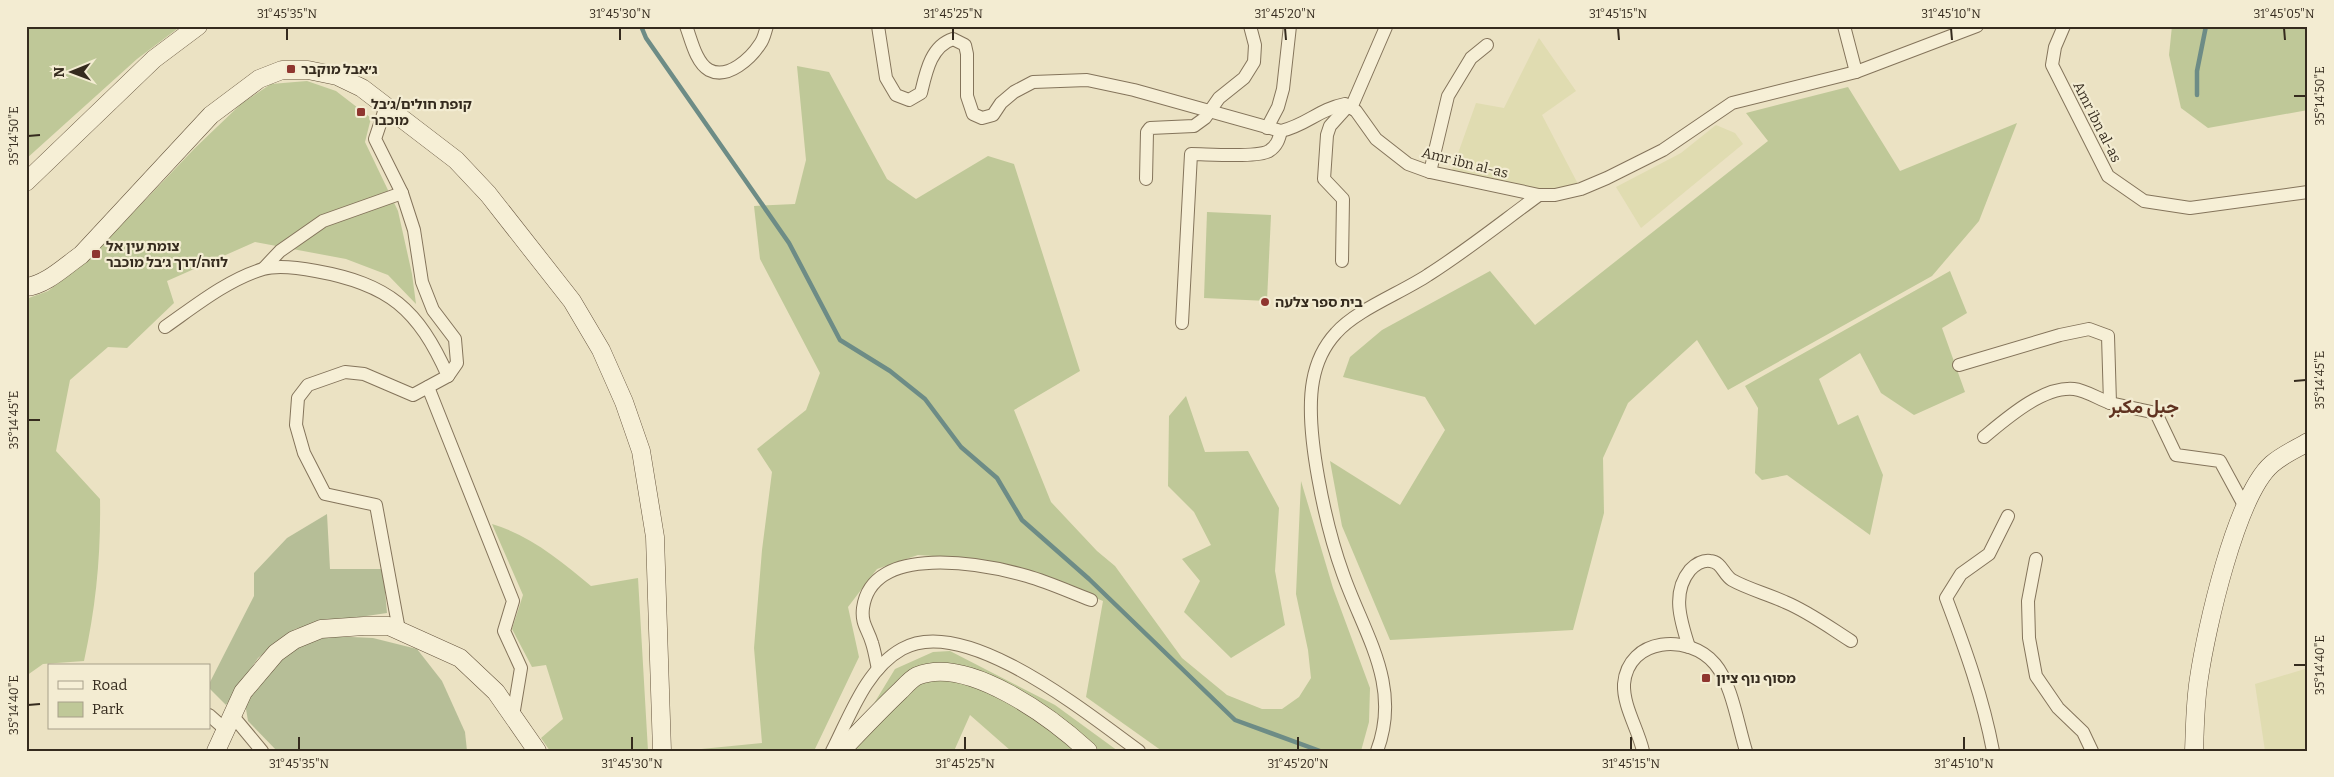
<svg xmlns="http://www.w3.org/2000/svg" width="2334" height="777" viewBox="0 0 2334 777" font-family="Bitter,Vazirmatn,'Noto Sans Hebrew',serif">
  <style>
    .farmland { fill: #e0dcb1 }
    .green { fill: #bfc898 }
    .cemetery { fill: #b6be97 }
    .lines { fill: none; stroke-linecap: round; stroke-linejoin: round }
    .stream { stroke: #6d8c86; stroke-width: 4.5 }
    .street-casing { stroke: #84745b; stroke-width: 14 }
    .secondary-casing { stroke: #66553e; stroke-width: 19 }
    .street { stroke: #f6efd6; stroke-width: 12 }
    .secondary { stroke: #f6efd6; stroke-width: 18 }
    .ticks { fill: none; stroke: #352b1e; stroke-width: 2 }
    .poi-dot { fill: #8f362f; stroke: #f3ecd2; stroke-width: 2 }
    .labels { text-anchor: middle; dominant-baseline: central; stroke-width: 4.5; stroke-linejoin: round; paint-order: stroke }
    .poi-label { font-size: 14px; font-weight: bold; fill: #352b1e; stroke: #f3ecd2; text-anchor: start }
    .street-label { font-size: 14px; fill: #352b1e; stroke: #f3ecd2 }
    .district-label { font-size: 19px; font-weight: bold; fill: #5f3220; stroke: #f3ecd2 }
    .neatline { fill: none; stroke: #352b1e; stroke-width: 2 }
    .ticks-label { font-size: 12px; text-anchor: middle; fill: #352b1e }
  </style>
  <rect width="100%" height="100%" fill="#ebe2c3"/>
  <g class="farmland">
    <path d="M1539,38l37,53 -34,24 36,69 -18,8 -109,-19 25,-70 28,5z"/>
    <path d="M1716,125l19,8 8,11 -102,84 -25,-41 65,-34z"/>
    <path d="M2308,668v83h-43l-10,-67z"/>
  </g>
  <g class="green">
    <path d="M26,26h155l-44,33 -111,100z"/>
    <path d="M2172,26h136v84l-100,18 -27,-20 -12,-53z"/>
    <path d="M797,66l32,6 58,107 29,20 72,-43 26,8 66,207 -66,39 37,92 46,49 18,15 67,92 45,37 35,14h20l17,-12 12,-19 -3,-28 -12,-56 5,-113 32,107 37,100 -1,34 -8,29h-199l-76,-54 17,-96 -75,-31 -65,-12 -45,-3 -41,14 -29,38 11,50 -45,94h-133l81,-8 -8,-95 8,-98 10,-78 -15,-23 49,-39 14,-37 -60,-114 -6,-53 41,-2 11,-44z"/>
    <path d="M307,81l29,10 35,27 -6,24 33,69 14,63 4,30 -28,-29 -42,-16 -91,-17 -88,39 7,22 -47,45 -19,-1 -38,33 -14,71 44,48c1,55 -4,108 -16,162l-41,3 -17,12v-377l22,-8 36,-27 111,-116 46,-44 30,-20z"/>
    <path d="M1848,87l52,84 117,-48 -38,98 -47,55 -204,114 -31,-50 -69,63 -25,55 1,55 -31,117 -183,10 -48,-114 -12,-65 70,44 45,-75 -20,-33 -82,-20 7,-20 32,-27 108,-59 45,54 233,-184 -22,-28z"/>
    <path d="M1207,212l64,3 -4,86 -63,-3z"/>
    <path d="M1950,271l17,42 -25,15 23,64 -51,23 -33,-22 -21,-40 -41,26 19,46 20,-10 25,60 -13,60 -83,-60 -25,5 -7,-7 3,-65 -13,-22z"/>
    <path d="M1186,396l19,56 43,-1 31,57 -4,63 10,54 -54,33 -47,-46 16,-31 -18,-22 29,-14 -17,-33 -26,-26 1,-70z"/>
    <path d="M492,524c38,11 69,37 99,62l47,-8 10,173h-98l-9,-13 22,-19 -17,-54 -14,2 -20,-38 11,-34z"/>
    <path d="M950,651l105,54 63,46h-107l-41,-36 -16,36h-109l50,-82 38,-17z"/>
  </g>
  <g class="cemetery">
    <path d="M327,514l3,55h53l4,44 -48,7 -44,9 -37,29 -32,47 -17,-17v-4l45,-88v-23l33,-35z"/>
    <path d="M330,636l43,2 44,11 25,32 23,51 2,19h-190l-29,-30 -3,-18 47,-56z"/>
  </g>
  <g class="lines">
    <g class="stream">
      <path d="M641,26l5,12 143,205 51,97 50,31 35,28 36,48 36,31 25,42 67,59 146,141 85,31"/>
      <path d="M2197,95v-24l9,-45"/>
    </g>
    <g class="street-casing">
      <g id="street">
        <path d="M686,26c5,13 10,37 23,44 19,10 42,-12 51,-26 4,-5 5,-12 7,-18"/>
        <path d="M878,26l8,52 10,17 13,5 12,-7c5,-21 10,-47 32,-54l12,6 2,9v42l6,18 9,4 11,-3 8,-12 13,-11 19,-10 54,-2 47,10 147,41c26,-6 38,-22 64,-27l11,7 20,28 32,25 22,8 109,23h16l26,-6 26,-11 56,-28 69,-47 124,-31 121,-46"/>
        <path d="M1844,26l12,46"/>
        <path d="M2064,26l-9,21 -3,18 56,111 36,25 46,7 118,-16"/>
        <path d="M386,106l-11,33 27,54 12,37 8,52 11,28 22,29 2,24 -9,13 -35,19 -49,-21 -19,-2 -37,13 -10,13 -2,27 8,28 21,41 51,11 23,125"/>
        <path d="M1351,108l35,-81"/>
        <path d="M1267,128l11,-21 5,-18 7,-63"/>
        <path d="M1430,172l18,-76 23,-38 16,-13"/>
        <path d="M1146,179l1,-47 3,-4 44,-2 11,-8 14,-20 25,-20 10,-16 1,-17 -5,-19"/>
        <path d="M1342,261l1,-62 -19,-20 3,-44 3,-9 18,-20"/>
        <path d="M264,268l16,-17 43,-30 79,-28"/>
        <path d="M1182,323l9,-169c16,0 66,4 78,-3 8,-5 10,-12 12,-20"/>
        <path d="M165,327c30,-21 62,-47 98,-58 15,-4 37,-1 53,2 73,13 102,38 132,105"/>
        <path d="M1959,365l101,-30 29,-6 19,7 2,67 46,10 20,42 44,6 25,46"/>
        <path d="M428,387l85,214 -9,30 17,37 -8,48"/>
        <path d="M1984,437c23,-19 59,-51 90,-48 11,1 25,10 36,14"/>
        <path d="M2036,559l-8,42 1,37 7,38 22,32 25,24 9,19"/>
        <path d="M1689,647c-8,-25 -18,-54 1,-77 5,-5 12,-10 20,-9 12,1 13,13 22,19 16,9 36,14 53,22 24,10 44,25 66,39"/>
        <path d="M878,669c-2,-8 -3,-17 -6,-26 -4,-14 -11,-19 -9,-35 9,-66 121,-44 164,-32 21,6 43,16 64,24"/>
        <path d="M209,715l17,15"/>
        <path d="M232,715l30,36"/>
        <path d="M832,751c18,-35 34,-82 70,-102 63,-36 187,66 237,102"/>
        <path d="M1377,751c25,-66 -13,-117 -34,-177 -17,-47 -39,-144 -30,-193 3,-17 11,-35 23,-48 20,-23 65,-40 92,-58 38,-24 74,-53 111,-80"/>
        <path d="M1643,751c-5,-22 -20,-45 -19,-67 4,-47 65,-51 91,-20 17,20 23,62 31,87"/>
        <path d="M1993,751c-10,-53 -28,-103 -47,-153l15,-24 28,-20 19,-38"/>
      </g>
    </g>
    <g class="secondary-casing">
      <g id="secondary">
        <path d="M26,182l128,-123 44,-33"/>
        <path d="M26,287c20,-2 39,-21 55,-32l130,-140 48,-36 23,-9h26l29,6 25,12 94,72 32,34 84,107 29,49 23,52 17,49 14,86 7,214"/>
        <path d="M216,751l27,-59 33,-39 18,-13 27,-11 43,-3h25l71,32 36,34 41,59"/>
        <path d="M841,751c20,-21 39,-41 59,-60 5,-5 11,-12 17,-15 51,-21 135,42 171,75"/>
        <path d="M2194,751c1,-24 1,-49 5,-73 7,-48 37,-183 73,-214 10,-9 24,-15 36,-22"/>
      </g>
    </g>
    <use href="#street" class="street"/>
    <use href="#secondary" class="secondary"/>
  </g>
  <path class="ticks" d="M287,28v12M620,28v12M953,28v12M1285,28l1,12M1618,28l1,12M1951,28l1,12M2284,28l1,12M2294,96h12M28,136l12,-1M2294,381l12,-1M28,420h12M2294,665h12M28,705l12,-1M299,737v13M632,737v13M965,737v13M1298,737v13M1631,737v13M1964,737v13"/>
  <g class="poi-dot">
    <rect x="286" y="64" width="10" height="10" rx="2.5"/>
    <rect x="356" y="107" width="10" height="10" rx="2.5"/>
    <rect x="91" y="249" width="10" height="10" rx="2.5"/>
    <circle cx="1265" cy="302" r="5"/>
    <rect x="1701" y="673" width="10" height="10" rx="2.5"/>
  </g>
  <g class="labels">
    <g class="poi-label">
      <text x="301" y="69">ג׳אבל מוקבר</text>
      <text x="371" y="104">קופת חולים/ג׳בל<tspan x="371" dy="16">מוכבר</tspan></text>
      <text x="106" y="246">צומת עין אל<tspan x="106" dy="16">לוזה/דרך ג׳בל מוכבר</tspan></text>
      <text x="1275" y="302">בית ספר צלעה</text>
      <text x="1716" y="678">מסוף נוף ציון</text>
    </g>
    <g class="street-label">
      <text transform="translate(2097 122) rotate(63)">Amr ibn al-as</text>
      <text transform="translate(1465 163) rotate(14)">Amr ibn al-as</text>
    </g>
    <g class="district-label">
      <text x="2144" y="406">جبل مكبر</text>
    </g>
  </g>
  <rect width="2334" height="777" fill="none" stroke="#f3ecd2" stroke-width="55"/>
  <rect x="48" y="664" width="162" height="65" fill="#f3ecd2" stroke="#a79f8a"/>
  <rect x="58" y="681" width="25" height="8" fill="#f6efd6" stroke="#a79f8a"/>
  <text x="92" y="690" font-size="15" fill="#352b1e">Road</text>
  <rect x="58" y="702" width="25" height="15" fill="#bfc898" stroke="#a79f8a"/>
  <text x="92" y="714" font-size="15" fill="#352b1e">Park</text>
  <g transform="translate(72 72) rotate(269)" stroke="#f3ecd2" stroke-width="4" paint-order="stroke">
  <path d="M0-4L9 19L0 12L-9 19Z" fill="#352b1e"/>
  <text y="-8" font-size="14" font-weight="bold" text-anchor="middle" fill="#352b1e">N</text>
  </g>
  <rect x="28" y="28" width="2278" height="722" class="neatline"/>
  <g class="ticks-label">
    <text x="287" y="18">31°45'35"N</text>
    <text x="620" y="18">31°45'30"N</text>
    <text x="953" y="18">31°45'25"N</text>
    <text x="1285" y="18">31°45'20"N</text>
    <text x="1618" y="18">31°45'15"N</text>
    <text x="1951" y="18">31°45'10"N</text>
    <text x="2284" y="18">31°45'05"N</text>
    <text transform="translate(2320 96) rotate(-90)" y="4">35°14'50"E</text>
    <text transform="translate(14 136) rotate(-90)" y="4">35°14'50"E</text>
    <text transform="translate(2320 380) rotate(-90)" y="4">35°14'45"E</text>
    <text transform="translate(14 420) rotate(-90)" y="4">35°14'45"E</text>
    <text transform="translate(2320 665) rotate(-90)" y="4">35°14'40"E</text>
    <text transform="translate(14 705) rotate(-90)" y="4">35°14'40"E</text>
    <text x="299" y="768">31°45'35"N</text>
    <text x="632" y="768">31°45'30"N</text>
    <text x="965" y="768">31°45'25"N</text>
    <text x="1298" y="768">31°45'20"N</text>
    <text x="1631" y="768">31°45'15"N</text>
    <text x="1964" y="768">31°45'10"N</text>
  </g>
</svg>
